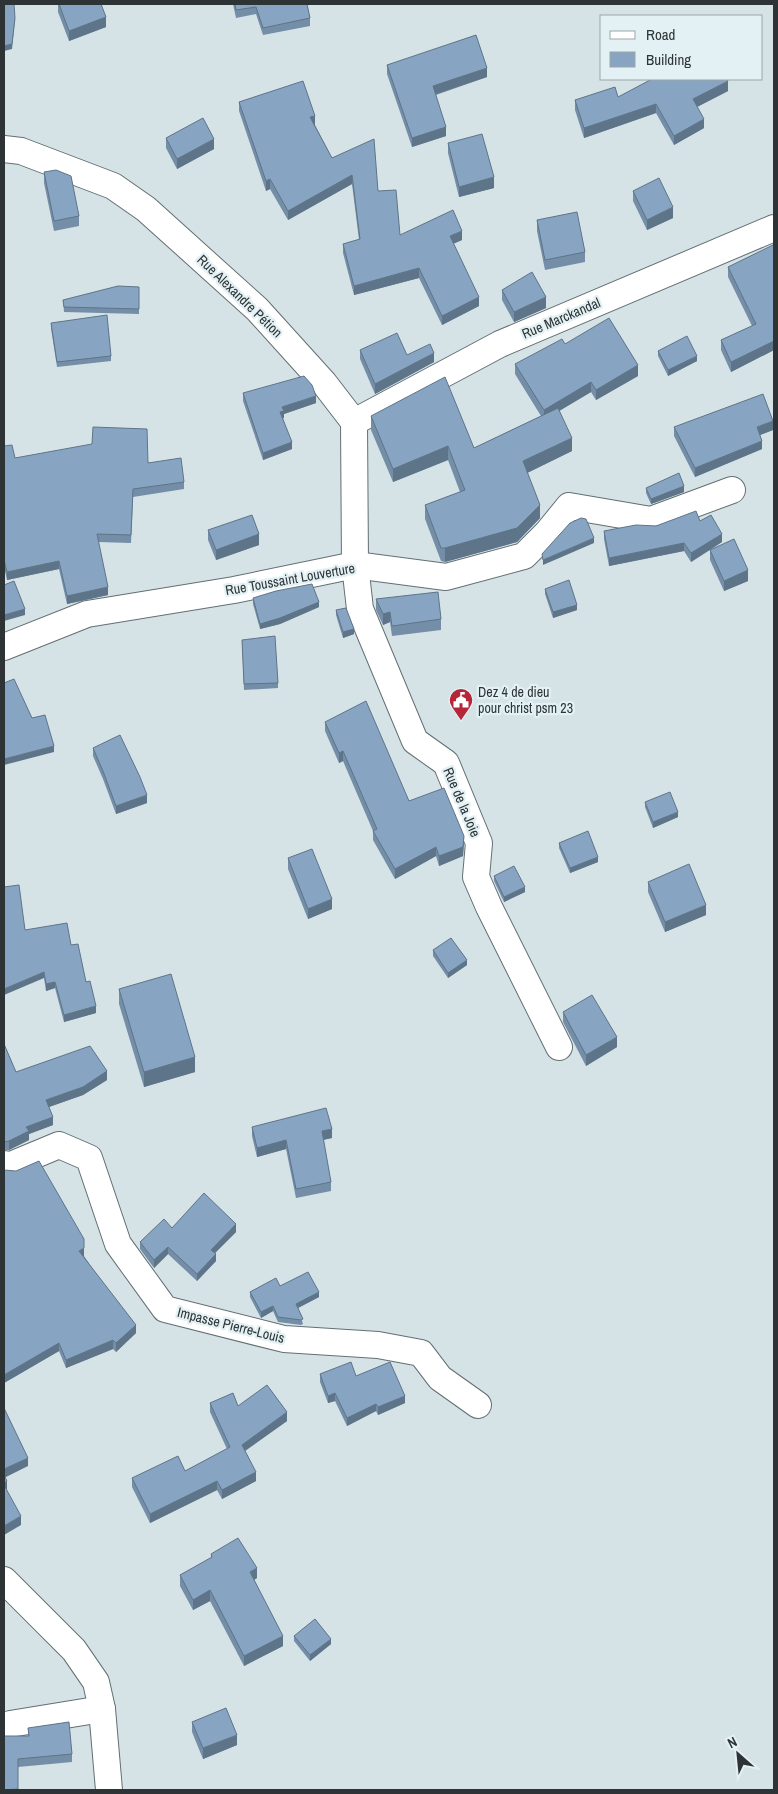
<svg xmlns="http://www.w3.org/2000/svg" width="778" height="1794" viewBox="0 0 778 1794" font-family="'Archivo Narrow',sans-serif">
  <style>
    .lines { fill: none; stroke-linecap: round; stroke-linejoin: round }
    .minor-casing { stroke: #636f73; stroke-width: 28 }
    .minor { stroke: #fff; stroke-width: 26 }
    .wall { fill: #748ea8 }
    .shaded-wall { fill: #5e7488 }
    .building { fill: #87a5c3; stroke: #5e7488 }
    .labels { text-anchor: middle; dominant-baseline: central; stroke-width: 4.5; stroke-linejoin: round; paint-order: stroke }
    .street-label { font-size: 14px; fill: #2e3435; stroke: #e3f1f5 }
    .poi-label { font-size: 14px; fill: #2e3435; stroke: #e3f1f5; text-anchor: start }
  </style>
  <rect width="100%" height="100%" fill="#d5e3e7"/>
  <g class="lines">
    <g class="minor-casing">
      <g id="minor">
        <path d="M4,149l17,2 92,35 33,23 111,100 67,74 30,39 1,143 5,44 55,132 31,22 33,80 -3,34 13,30 70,140"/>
        <path d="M354,422l146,-78 274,-116"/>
        <path d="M4,647l83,-33 147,-24 121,-25 91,12 78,-21 23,-23 22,-27 82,14 81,-30"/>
        <path d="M4,1164l7,1 48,-20 30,13 29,86 47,65 119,30 94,6 43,8 19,25 38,27"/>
        <path d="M4,1580l70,70 22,32 6,27 7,81"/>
        <path d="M10,1724l92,-15"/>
      </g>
    </g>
    <use href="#minor" class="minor"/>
  </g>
  <g class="wall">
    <path d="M58,4h43l5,23 -37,14 -11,-29z"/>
    <path d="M233,4h74l3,14v8l-47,9 -7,-21 -20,4z"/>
    <path d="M387,65l100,12 -51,18 10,41 -34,11 -25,-73z"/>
    <path d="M728,91l-31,16 7,21 -30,17 -18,-32 -72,25 -9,-28v-10l43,-3z"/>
    <path d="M239,102l76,23 17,33 46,33 22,44 62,5 -9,4 26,62 -37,19 -23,-47 -65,17 -11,-42v-9l16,-4 -7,-56 -64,36 -18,-31 -4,2 -27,-80z"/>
    <path d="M166,138l48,11 -37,20 -11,-21z"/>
    <path d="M448,143l46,45 -35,9 -11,-44z"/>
    <path d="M44,172l35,44v10l-25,5 -10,-48z"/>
    <path d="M633,191l40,27 -26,12 -14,-29z"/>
    <path d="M537,220l48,32v10l-40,8 -8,-39z"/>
    <path d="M774,248v102l-43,22 -10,-22v-10l31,-14 -24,-49v-10z"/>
    <path d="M139,287v27l-75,-2 -1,-12z"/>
    <path d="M502,290l44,18 -32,14 -12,-22z"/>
    <path d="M51,323l60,33v5l-54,6 -6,-39z"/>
    <path d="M565,344l73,32 -42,24 -5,-8 -32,19 13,40 -45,22 13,45 -23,24 -72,20 -4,-1 -16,-42v-14l35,-13 -12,-32 -55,22 -22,-52v-14l103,32 67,-32 -26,-42v-10z"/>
    <path d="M360,350l47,5 27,7 -59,32 -15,-35z"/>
    <path d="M658,351l39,10 -29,15 -10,-20z"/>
    <path d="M243,393l73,10 -32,11v4h-1l9,31 -29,11 -20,-59z"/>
    <path d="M674,427l99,3 -13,5 2,14 -67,28 -21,-41z"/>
    <path d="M4,446l11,12 133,5 36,19v7l-51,8 -2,46 -33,-1 10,53 -41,9 -8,-35 -52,11 -3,-13z"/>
    <path d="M646,488l38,4 -33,12 -5,-11z"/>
    <path d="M700,521l22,21 -31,20 -7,-11 -75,15 -5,-27v-8z"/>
    <path d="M208,530l51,15 -43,15 -8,-20z"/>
    <path d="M710,550l38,31 -24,10 -14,-31z"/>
    <path d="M545,589l32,21 -24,8 -8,-24z"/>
    <path d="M253,598l66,9 -39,17 -20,5 -7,-25z"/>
    <path d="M376,599l65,20v11l-49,6 -2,-14 -7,3 -7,-15z"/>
    <path d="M336,610l18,24 -11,4 -7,-23z"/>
    <path d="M242,640l36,43v5l-34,2z"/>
    <path d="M325,722l84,79 55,44 -1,11 -24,10 -3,-10 -41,23 -22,-39v-9l-30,-70 -4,2 -14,-32z"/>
    <path d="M93,748l54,55 -31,11 -13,-35 -10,-23z"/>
    <path d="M645,802l33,15 -25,11 -8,-21z"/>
    <path d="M559,843l39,19 -28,11 -11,-25z"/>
    <path d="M288,858l44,51 -24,10 -20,-50z"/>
    <path d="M494,876l31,16 -21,10 -10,-21z"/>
    <path d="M648,882l58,33 -41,17 -17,-40z"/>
    <path d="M25,930l46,15 15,37 10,31 -32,9 -9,-34 -9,3 -2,-13z"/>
    <path d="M433,950l34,15 -19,13 -15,-22z"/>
    <path d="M119,989l76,83 -51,15 -25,-83z"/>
    <path d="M563,1012l54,35 -31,19 -23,-44z"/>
    <path d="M4,1044l12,28 91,8 -24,15 -34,12 4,18 -24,9v6l-20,10h-5z"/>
    <path d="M252,1127l80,11 -9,2 8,42v9l-35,7 -10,-49 -29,8 -5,-21z"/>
    <path d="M4,1170l80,86 52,77 -20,19 -3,-3 -47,19 -7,-17 -55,32z"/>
    <path d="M172,1228l64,4 -21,21 1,8 -19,20 -29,-27 -14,14 -14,-19v-7z"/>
    <path d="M280,1286l39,11 -21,11 5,16 -2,1 -23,-3 -5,-11 -12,7 -11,-21v-5z"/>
    <path d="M320,1374l36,2 49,27 -27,12 -2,-4 -29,15 -12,-25 -7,2 -8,-21z"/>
    <path d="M210,1403l28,3 49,15 -42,30 11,30 -34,18 -5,-9 -67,33 -18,-36v-9l53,-7 42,-22 -17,-37z"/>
    <path d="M211,1554l46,24 -3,2 29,66 -39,20 -34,-65 -17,9 -13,-24v-11l31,-17z"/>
    <path d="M294,1636l37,8 -21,17 -16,-20z"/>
    <path d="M192,1722l45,23 -34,14 -11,-27z"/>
    <path d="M28,1728l44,26v8l-54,5v23h-14l24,-54z"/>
  </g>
  <g class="shaded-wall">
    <path d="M106,17v10l-37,14v-10z"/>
    <path d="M15,18l-3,31 -8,2v-5z"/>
    <path d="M487,68v9l-54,18v-9z"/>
    <path d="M728,81v10l-35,18v-10z"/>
    <path d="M656,104v9l-72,25v-10z"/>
    <path d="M315,116v9l-5,1v-9z"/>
    <path d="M704,119v9l-30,17v-9z"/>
    <path d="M446,127v9l-34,11v-9z"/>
    <path d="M214,139v10l-37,20v-10z"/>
    <path d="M352,175v9l-64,36v-9z"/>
    <path d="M494,177v11l-35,9v-10z"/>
    <path d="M270,179v10l-4,2v-10z"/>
    <path d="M673,207v11l-26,12v-10z"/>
    <path d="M462,231v9l-12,5v-9z"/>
    <path d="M419,268v10l-65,17v-9z"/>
    <path d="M479,297v9l-37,19v-9z"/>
    <path d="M546,297v11l-32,14v-10z"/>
    <path d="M774,341v9l-43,22v-10z"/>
    <path d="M434,353v9l-59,32v-10z"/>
    <path d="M697,356v5l-29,15v-6z"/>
    <path d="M638,365v11l-42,24v-10z"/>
    <path d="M591,382v10l-47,28v-10z"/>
    <path d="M316,396v7l-32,11v4l-4,1v-7l2,-5z"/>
    <path d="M773,421v9l-16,6v-9z"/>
    <path d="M572,438v13l-49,24v-14z"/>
    <path d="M762,441v8l-67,28v-9z"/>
    <path d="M292,442v7l-29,11v-7z"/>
    <path d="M448,446v14l-55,22v-13z"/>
    <path d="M684,486v6l-33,12v-5z"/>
    <path d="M540,505v13l-23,24 -72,20v-14z"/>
    <path d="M259,534v11l-43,15v-10z"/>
    <path d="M722,534v8l-31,20v-9z"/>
    <path d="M594,538v5l-51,22v-5z"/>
    <path d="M684,543v8l-75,15v-8z"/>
    <path d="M59,561v8l-52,11v-8z"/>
    <path d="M748,570v11l-24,10v-10z"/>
    <path d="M108,587v8l-41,9v-8z"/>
    <path d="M319,602v5l-39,17 -20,5v-5z"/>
    <path d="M577,605v5l-24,8v-6z"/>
    <path d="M25,609v6l-21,6v-6z"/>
    <path d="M390,612v10l-7,3v-11z"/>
    <path d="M354,629v5l-11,4v-6z"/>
    <path d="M54,746v6l-50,13v-6z"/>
    <path d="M343,751v10l-4,2v-10z"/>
    <path d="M147,795v8l-31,11v-8z"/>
    <path d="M678,812v5l-25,11v-6z"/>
    <path d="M464,836l-1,20 -24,10v-10z"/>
    <path d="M436,847v9l-41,23v-10z"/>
    <path d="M598,857v5l-28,11v-5z"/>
    <path d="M525,887v5l-21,10v-5z"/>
    <path d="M332,899v10l-24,10v-10z"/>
    <path d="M706,905v10l-41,17v-10z"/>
    <path d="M467,960v5l-19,13v-5z"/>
    <path d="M44,972v6l-40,17v-6z"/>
    <path d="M55,982v6l-9,3v-7z"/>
    <path d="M96,1006v7l-32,9v-7z"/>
    <path d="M617,1037v10l-31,19v-11z"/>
    <path d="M195,1057v15l-51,15v-15z"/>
    <path d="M107,1071v9l-24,15 -37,13v-8z"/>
    <path d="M53,1117v8l-24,9v6l-20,10v-9l17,-14z"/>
    <path d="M332,1129v9l-10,2v-9z"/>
    <path d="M286,1140v9l-29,8v-9z"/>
    <path d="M236,1224v8l-25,25v-7z"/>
    <path d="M168,1247v7l-14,14v-8z"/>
    <path d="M84,1248v8l-5,3v-8z"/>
    <path d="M216,1254v7l-19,20v-7z"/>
    <path d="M319,1292v5l-23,12v-5z"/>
    <path d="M273,1306v5l-12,7v-6z"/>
    <path d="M136,1325v8l-20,19v-9z"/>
    <path d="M113,1340v9l-47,19v-8z"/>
    <path d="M59,1343v8l-55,32v-8z"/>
    <path d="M335,1393v8l-7,2v-7z"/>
    <path d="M405,1396v7l-27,12v-8z"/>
    <path d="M376,1404v7l-29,15v-8z"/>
    <path d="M287,1412v9l-45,32v-8z"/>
    <path d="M28,1458v8l-24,12v-9z"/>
    <path d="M256,1472v9l-34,18v-9z"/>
    <path d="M7,1481v8l-3,2v-8z"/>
    <path d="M217,1481v9l-67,33v-9z"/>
    <path d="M21,1516v9l-17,10v-9z"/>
    <path d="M257,1568v10l-7,4v-10z"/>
    <path d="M210,1590v11l-17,9v-10z"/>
    <path d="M283,1636v10l-39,20v-10z"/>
    <path d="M331,1639v5l-21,17v-6z"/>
    <path d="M237,1735v10l-34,14v-11z"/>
  </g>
  <g class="building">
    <path d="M4,4h10l1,14 -3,26 -8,2z"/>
    <path d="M59,4h42l5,13 -37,14z"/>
    <path d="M235,4h72l3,14 -47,10 -7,-21 -20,3z"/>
    <path d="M476,35l11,33 -54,18 13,41 -34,11 -25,-73z"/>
    <path d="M652,79h75l1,2 -35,18 11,20 -30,17 -18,-32 -72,24 -9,-28 40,-13 3,10z"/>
    <path d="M303,81l12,35 -5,1 22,41 42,-19 4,52 18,-1 4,45 53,-25 9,21 -12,5 29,61 -37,19 -23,-48 -65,18 -11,-42 17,-5 -8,-64 -64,36 -18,-32 -4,2 -27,-79z"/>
    <path d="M203,118l11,21 -37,20 -11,-21z"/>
    <path d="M482,134l12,43 -35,10 -11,-44z"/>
    <path d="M56,170l15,6 8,40 -25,5 -10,-49z"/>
    <path d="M659,178l14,29 -26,13 -14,-29z"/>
    <path d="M577,212l8,40 -40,8 -8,-40z"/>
    <path d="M773,245l1,3v93l-43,21 -10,-22 35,-16 -28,-57z"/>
    <path d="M532,272l14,25 -32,15 -12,-22z"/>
    <path d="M118,286l21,1v22l-75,-2 -1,-7z"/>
    <path d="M107,315l4,41 -54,6 -6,-39z"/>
    <path d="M609,318l29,47 -42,25 -5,-8 -47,28 -29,-46 47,-25 3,5z"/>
    <path d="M397,333l10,22 23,-11 4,9 -59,31 -15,-34z"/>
    <path d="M687,336l10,20 -29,14 -10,-19z"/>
    <path d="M304,376l8,9 4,11 -34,11 2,4 -4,1 12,30 -29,11 -20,-60z"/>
    <path d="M445,377l29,71 84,-40 14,30 -49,23 17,44 -23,23 -72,20h-4l-16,-43 40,-15 -17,-44 -55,23 -22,-53z"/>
    <path d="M763,394l10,27 -16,6 5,14 -67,27 -21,-41z"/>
    <path d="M93,427l54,2 1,34 33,-5 3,24 -51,7 -2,46 -34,-1 11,53 -41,9 -8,-35 -52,11 -3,-12v-114l8,-1 3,13 77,-14z"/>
    <path d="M679,473l5,13 -33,13 -5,-11z"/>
    <path d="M696,511l4,10 11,-6 11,19 -31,19 -7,-10 -75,15 -5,-27 32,-6 20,1z"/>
    <path d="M252,515l7,19 -43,16 -8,-20z"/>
    <path d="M581,518l5,1 8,19 -51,22 -1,-6 28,-31z"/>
    <path d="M734,539l14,31 -24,11 -14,-31z"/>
    <path d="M569,580l8,25 -24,7 -8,-23z"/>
    <path d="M14,581l11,28 -21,6v-30z"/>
    <path d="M312,584l7,18 -39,16 -20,6 -7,-26 23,-7z"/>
    <path d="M438,592l3,27 -49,7 -2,-14 -7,2 -7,-15z"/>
    <path d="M346,608l8,21 -11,3 -7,-22z"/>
    <path d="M275,636l3,47 -34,1 -2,-44z"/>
    <path d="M14,679l18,39 13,-3 9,31 -50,13v-76z"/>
    <path d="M366,701l43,100 35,-13 20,48 -1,11 -24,9 -3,-9 -41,22 -22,-38 4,-2 -34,-78 -4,2 -14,-31z"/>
    <path d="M120,735l20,42 7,18 -31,11 -13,-35 -10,-23z"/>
    <path d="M670,792l8,20 -25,10 -8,-20z"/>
    <path d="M588,831l10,26 -28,11 -11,-25z"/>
    <path d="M312,849l20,50 -24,10 -20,-51z"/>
    <path d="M689,864l17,41 -41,17 -17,-40z"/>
    <path d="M514,866l11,21 -21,10 -10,-21z"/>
    <path d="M19,885l6,45 42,-7 4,22 7,-1 8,38 4,-1 6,25 -32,9 -9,-33 -9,2 -2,-12 -40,17v-102z"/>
    <path d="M451,938l16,22 -19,13 -15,-23z"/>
    <path d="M171,974l24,83 -51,15 -25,-83z"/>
    <path d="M592,995l25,42 -31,18 -23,-43z"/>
    <path d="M4,1044l12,28 74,-26 17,25 -24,16 -37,13 7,17 -27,10 3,4 -20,10 -5,1z"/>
    <path d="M326,1108l6,21 -10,2 9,51 -35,7 -10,-49 -29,8 -5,-21z"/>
    <path d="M39,1161l45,78v9l-5,3 57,74 -20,18 -3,-3 -47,20 -7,-17 -55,32v-205l12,1z"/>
    <path d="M204,1193l32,31 -25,26 5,4 -19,20 -29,-27 -14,13 -14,-18 24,-23 8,9z"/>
    <path d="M308,1272l11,20 -23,12 7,15 -2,1 -23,-3 -5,-11 -12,6 -11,-20 26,-14 4,8z"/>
    <path d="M351,1362l5,14 34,-14 15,34 -27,11 -2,-3 -29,14 -12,-25 -7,3 -8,-22z"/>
    <path d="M267,1385l20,27 -45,33 14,27 -34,18 -5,-9 -67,33 -18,-36 46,-22 7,15 45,-24 -20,-44 23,-10 5,13z"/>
    <path d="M4,1408l24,50 -24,11z"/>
    <path d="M4,1475l3,6 -3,2z"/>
    <path d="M4,1485l17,31 -17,10z"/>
    <path d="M238,1538l19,30 -7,4 33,64 -39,20 -34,-66 -17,10 -13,-25 32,-18 -1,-3z"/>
    <path d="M315,1619l16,20 -21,16 -16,-19z"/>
    <path d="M226,1708l11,27 -34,13 -11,-26z"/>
    <path d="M69,1722l3,32 -54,5v30l-14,1v-54h25l-1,-8z"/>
  </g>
  <defs>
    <g id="civic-pin" transform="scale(1.25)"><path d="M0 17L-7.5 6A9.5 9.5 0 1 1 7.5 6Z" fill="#b72539" stroke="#e3f1f5"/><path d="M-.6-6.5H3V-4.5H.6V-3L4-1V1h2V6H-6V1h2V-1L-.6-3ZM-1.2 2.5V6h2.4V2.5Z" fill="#fff"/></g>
  </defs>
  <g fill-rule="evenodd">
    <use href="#civic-pin" x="461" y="700"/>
  </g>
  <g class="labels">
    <g class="street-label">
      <text transform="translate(240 296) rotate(44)">Rue Alexandre Pétion</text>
      <text transform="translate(561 318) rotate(-23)">Rue Marckandal</text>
      <text transform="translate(290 579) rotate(-10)">Rue Toussaint Louverture</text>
      <text transform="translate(462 802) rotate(67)">Rue de la Joie</text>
      <text transform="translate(231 1325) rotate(14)">Impasse Pierre-Louis</text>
    </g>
    <g class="poi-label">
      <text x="478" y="692">Dez 4 de dieu<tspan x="478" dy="16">pour christ psm 23</tspan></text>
    </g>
  </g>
  <rect width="778" height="1794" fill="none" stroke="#2e3435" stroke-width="10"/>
  <rect x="600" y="15" width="162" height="65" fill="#e3f1f5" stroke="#9ba5a8"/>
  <rect x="610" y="31" width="25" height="8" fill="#ffffff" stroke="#9ba5a8"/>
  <text x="646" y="40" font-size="15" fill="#2e3435">Road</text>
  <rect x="610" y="52" width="25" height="15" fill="#87a5c3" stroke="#9ba5a8"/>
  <text x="646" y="65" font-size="15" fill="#2e3435">Building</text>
  <g transform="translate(738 1754) rotate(333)" stroke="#e3f1f5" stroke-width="4" paint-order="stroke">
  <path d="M0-4L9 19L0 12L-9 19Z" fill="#2e3435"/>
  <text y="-8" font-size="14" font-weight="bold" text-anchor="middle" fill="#2e3435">N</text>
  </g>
</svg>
